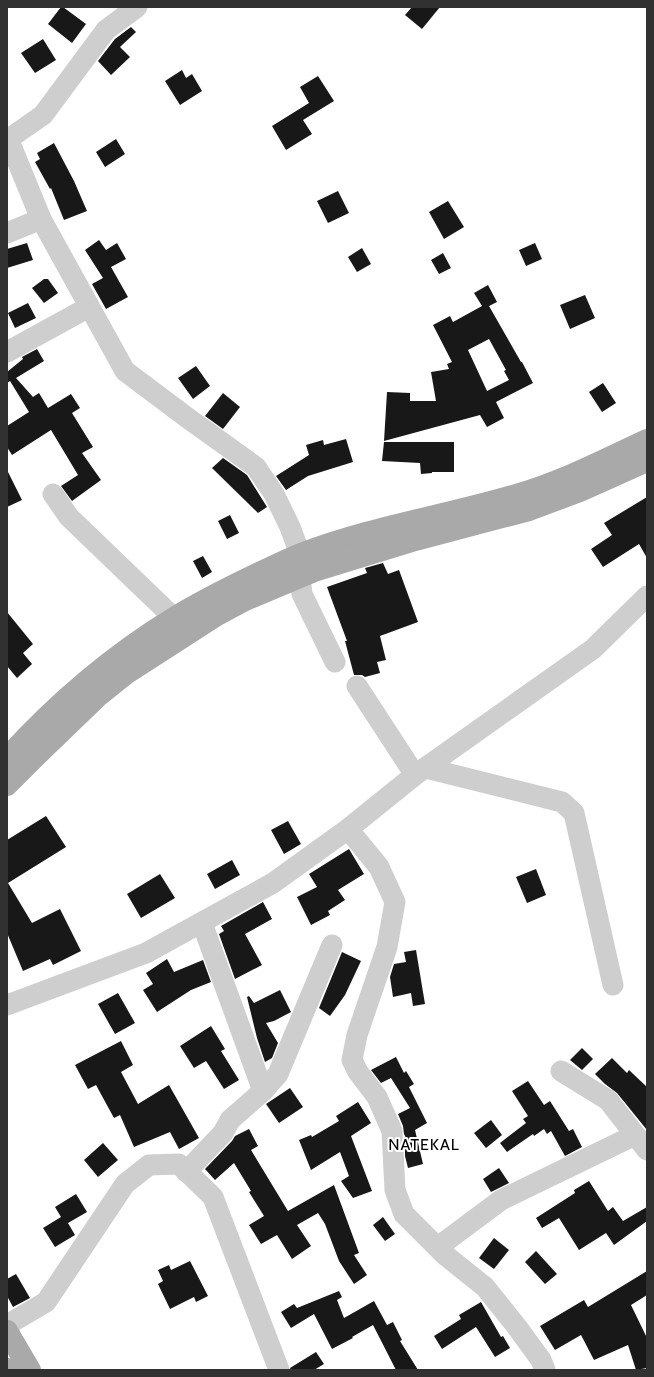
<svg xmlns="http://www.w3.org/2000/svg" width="654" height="1377" viewBox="0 0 654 1377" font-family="Cabin,sans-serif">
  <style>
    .building { fill: #181818; fill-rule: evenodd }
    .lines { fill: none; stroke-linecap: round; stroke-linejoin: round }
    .minor { stroke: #cecece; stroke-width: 21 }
    .major { stroke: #a9a9a9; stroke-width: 22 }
    .labels { text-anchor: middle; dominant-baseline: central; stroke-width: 4; stroke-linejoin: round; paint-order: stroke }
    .quarter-label { font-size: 16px; letter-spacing: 1px; fill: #000; stroke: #fff }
  </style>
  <rect width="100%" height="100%" fill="#fff"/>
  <g class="building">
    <path d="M61,7h2l23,17 -14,19 -24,-19z"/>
    <path d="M412,7h28l-18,22 -17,-14z"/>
    <path d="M131,27l5,5 -16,15 10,10 -19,18 -13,-14 17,-22z"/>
    <path d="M43,39l13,21 -21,13 -14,-20z"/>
    <path d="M182,70l4,8 6,-4 10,17 -22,14 -15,-24z"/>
    <path d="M318,76l16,25 -31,19 9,14 -26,16 -14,-24 37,-23 -9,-16z"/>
    <path d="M116,139l9,15 -20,13 -9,-15z"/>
    <path d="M54,143l20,38 13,30 -23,9 -13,-32 -1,1 -15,-27 5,-3 -3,-6z"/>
    <path d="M338,191l11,22 -21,10 -11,-22z"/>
    <path d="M448,201l16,26 -20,12 -15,-27z"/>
    <path d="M99,240l7,10 11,-7 9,16 -15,8 17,30 -22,12 -14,-25 11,-6 -18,-28z"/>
    <path d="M27,243l6,17 -26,8v-19z"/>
    <path d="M535,243l7,16 -16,7 -7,-16z"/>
    <path d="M362,248l9,16 -14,8 -9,-15z"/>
    <path d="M443,253l8,15 -12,6 -8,-14z"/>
    <path d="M44,279h4l10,14 -14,10 -12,-15z"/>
    <path d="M488,285l9,17 -8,4 32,56h1l11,21 -37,19 8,16 -17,9 -7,-12 -96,26 3,-49 23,1v8h26l-5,-29 18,-3 -2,-5 5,-2 -19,-37 17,-9 3,6 29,-16 -8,-13zM489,339l17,31 -2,1 5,9 -22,11 -19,-41z"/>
    <path d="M585,295l10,23 -25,11 -10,-24z"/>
    <path d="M28,303l8,15 -21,10 -7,-15z"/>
    <path d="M37,349l7,12 -28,17 17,19 6,-4 9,15 23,-14 9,14 -8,5 21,34 -11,6 19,27 -29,21 -11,-15 17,-11 -27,-45 -39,25 -5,-8v-21l22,-14 -19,-31 -3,2v-11l16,-13 -1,-2z"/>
    <path d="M196,366l14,20 -17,13 -15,-21z"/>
    <path d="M603,383l13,20 -14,9 -13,-20z"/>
    <path d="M223,393l17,14 -17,22 -18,-13z"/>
    <path d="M346,439l7,23 -45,14 -22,14 -10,-14 33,-21 -3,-10 17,-5 1,5z"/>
    <path d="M384,442h70v30h-22v1l-11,1 -1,-11 -38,-2z"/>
    <path d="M223,458l24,17 20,32 -9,6 -46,-45z"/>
    <path d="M7,470l15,30 -15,7z"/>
    <path d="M647,497v61l-8,-14 -36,23 -12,-18 21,-14 -8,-12z"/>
    <path d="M230,515l9,18 -12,6 -9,-18z"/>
    <path d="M203,556l9,16 -10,6 -9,-17z"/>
    <path d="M383,563l5,11 11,-4 19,52 -38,14 6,24 -9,2 3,11 -15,4 -3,-2h-8l-9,-34h2l-20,-54 40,-14 -2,-5z"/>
    <path d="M7,612l26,32 -10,9 9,11 -15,14 -10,-12z"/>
    <path d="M46,816l20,31 -58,36 24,40 28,-14 21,42 -28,14 -3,-6 -27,12 -16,-38v-93z"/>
    <path d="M288,821l13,23 -17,10 -13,-24z"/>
    <path d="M349,849l15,25 -26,16 7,10 -17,11 2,4 -19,10 -14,-28 20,-10 -8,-13z"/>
    <path d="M232,860l8,15 -25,14 -8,-15z"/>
    <path d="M536,869l10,26 -19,8 -11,-26z"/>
    <path d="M160,874l15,24 -34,20 -14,-24z"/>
    <path d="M263,902l9,17 -27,15 17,31 -27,14 -16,-45 5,-3 -3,-5z"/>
    <path d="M416,950l9,54 -12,2 -2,-13 -18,4 -3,-20 4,-13 12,-2 -2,-10z"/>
    <path d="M342,952l19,9 -16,34 -15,21 -11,-8z"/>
    <path d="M167,959l7,13 29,-12 8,22 -20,8 -34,22 -14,-22 10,-6 -7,-11z"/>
    <path d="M280,990l11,22 -17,9 -8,2 12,20 -6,15 -7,4 -8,-24 -10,-41 2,-1 5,7z"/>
    <path d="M118,993l17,30 -20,11 -17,-30z"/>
    <path d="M211,1026l14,23 -4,2 18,29 -15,9 -18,-28 -12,7 -14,-22z"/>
    <path d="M121,1041l12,24 -12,7 17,32 31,-19 30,53 -20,11 -9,-17 -36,15 -14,-32 -6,3 -18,-33 -8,4 -13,-24z"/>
    <path d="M582,1048l11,11 -11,11 -12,-10z"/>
    <path d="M396,1057l8,16 2,-2 8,13 -5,3 18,36 -12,7 8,34 -15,4 -3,-12v-10l4,-2 -5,-10 -1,-8 -5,-12 12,-6 -19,-30 -10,5 -10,-13z"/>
    <path d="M612,1058l15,15 2,-3 18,17v43l-30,-37 -12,-9 -10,-10z"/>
    <path d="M528,1081l16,24 6,-4 19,30 4,-2 9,18 -17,9 -14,-25 -4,3 -3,-5 -10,7 -1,-2 -26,18 -7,-9 26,-20 -3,-4 5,-3 -16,-25z"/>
    <path d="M290,1088l13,19 -24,16 -13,-19z"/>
    <path d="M358,1102l13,21 -20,13 21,55 -19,7 -12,-17 8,-5 -9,-24 -29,18 -12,-30 12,-5 1,2 27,-16 -3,-5z"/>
    <path d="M491,1120l11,15 -16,13 -12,-15z"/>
    <path d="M249,1129l9,17 -7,4 37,61 46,-26 25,68 -5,2 13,20 -13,9 -15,-23 -14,-37 -7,-11 -21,12 14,21 -19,13 -15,-24 -16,9 -12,-19 15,-9 -15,-24 2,-1 -17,-28 -19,17 -10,-11 27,-28 3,-5z"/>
    <path d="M103,1143l15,17 -20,17 -14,-17z"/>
    <path d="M499,1168l10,15 -18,9 -8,-13z"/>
    <path d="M589,1181l19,30 5,-4 10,14 24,-14v14l-33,24 -8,-12 -27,17 -20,-32 -17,10 -6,-10 39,-25 -1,-3z"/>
    <path d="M76,1194l11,18 -19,11 7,12 -20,12 -12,-19 18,-11 -6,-10z"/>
    <path d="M383,1217l12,17 -10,7 -12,-16z"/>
    <path d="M494,1238l15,12 -15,19 -15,-11z"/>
    <path d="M536,1251l21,23 -12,10 -20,-22z"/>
    <path d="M190,1261l18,35 -12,6 -2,-5 -24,12 -12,-25 5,-3 -5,-11 11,-5 2,5z"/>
    <path d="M647,1271v24l-16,10 16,33v30l-11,2 -8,-25 -34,15 -13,-25 -26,15 -15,-24 44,-26 4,7z"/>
    <path d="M16,1274l14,24 -17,9 -6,-11v-17z"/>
    <path d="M339,1291l3,6 -5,3 7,18 30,-17 13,24 6,-3 9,18 -2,1 18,29h-22l-23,-45 -21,12 1,1 -21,11 -18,-35 -23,14 -10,-16 13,-8 3,4z"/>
    <path d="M481,1302l20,35 2,-1 7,12 -15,9 -19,-30 -34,22 -8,-13 27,-17 -2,-4z"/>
    <path d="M316,1352l8,12 -10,6h-23l-1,-2z"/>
  </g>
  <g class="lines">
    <g class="minor">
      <path d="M7,140l36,-25 63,-85 31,-23"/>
      <path d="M7,145l5,3 29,71 84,152 64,48 67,48 18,27 16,33 10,27v23l2,17 33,68"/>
      <path d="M7,233l34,-14"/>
      <path d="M7,352l82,-45"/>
      <path d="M53,494l16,23 105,101"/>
      <path d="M357,686l58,89"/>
      <path d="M426,768l136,34 12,11 39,172"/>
      <path d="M348,829l31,38 16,35 -8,45 -30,88 -5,25 6,12 19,25 15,34 3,59 9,24 41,41 40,32 32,40 24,33 4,10"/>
      <path d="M202,923l61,168"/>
      <path d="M7,1005l139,-52 127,-70 75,-54 67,-54 178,-126 54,-53"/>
      <path d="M561,1071l47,29 39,50"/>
      <path d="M186,1172l37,-39 7,-13 33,-29 15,-17 54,-129"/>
      <path d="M438,1247l63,-47 134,-65"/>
      <path d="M7,1325l39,-23 79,-118 24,-19 30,-1 34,33 66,173"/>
    </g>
    <g class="major">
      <path d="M7,758c49,-54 105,-102 167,-140 26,-16 54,-30 81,-43 15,-7 31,-15 46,-21 70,-27 144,-38 215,-59 46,-13 88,-35 131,-55"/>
      <path d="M7,785l30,-30 60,-58 30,-24 90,-58 28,-15 69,-29 101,-31 114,-30 51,-19 67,-30"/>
      <path d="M7,1331l23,39"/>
      <path d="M7,1369v1"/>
    </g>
  </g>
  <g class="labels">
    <g class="quarter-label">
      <text x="424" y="1144">NATEKAL</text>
    </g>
  </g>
  <rect width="654" height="1377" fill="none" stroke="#313131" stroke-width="16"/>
</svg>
